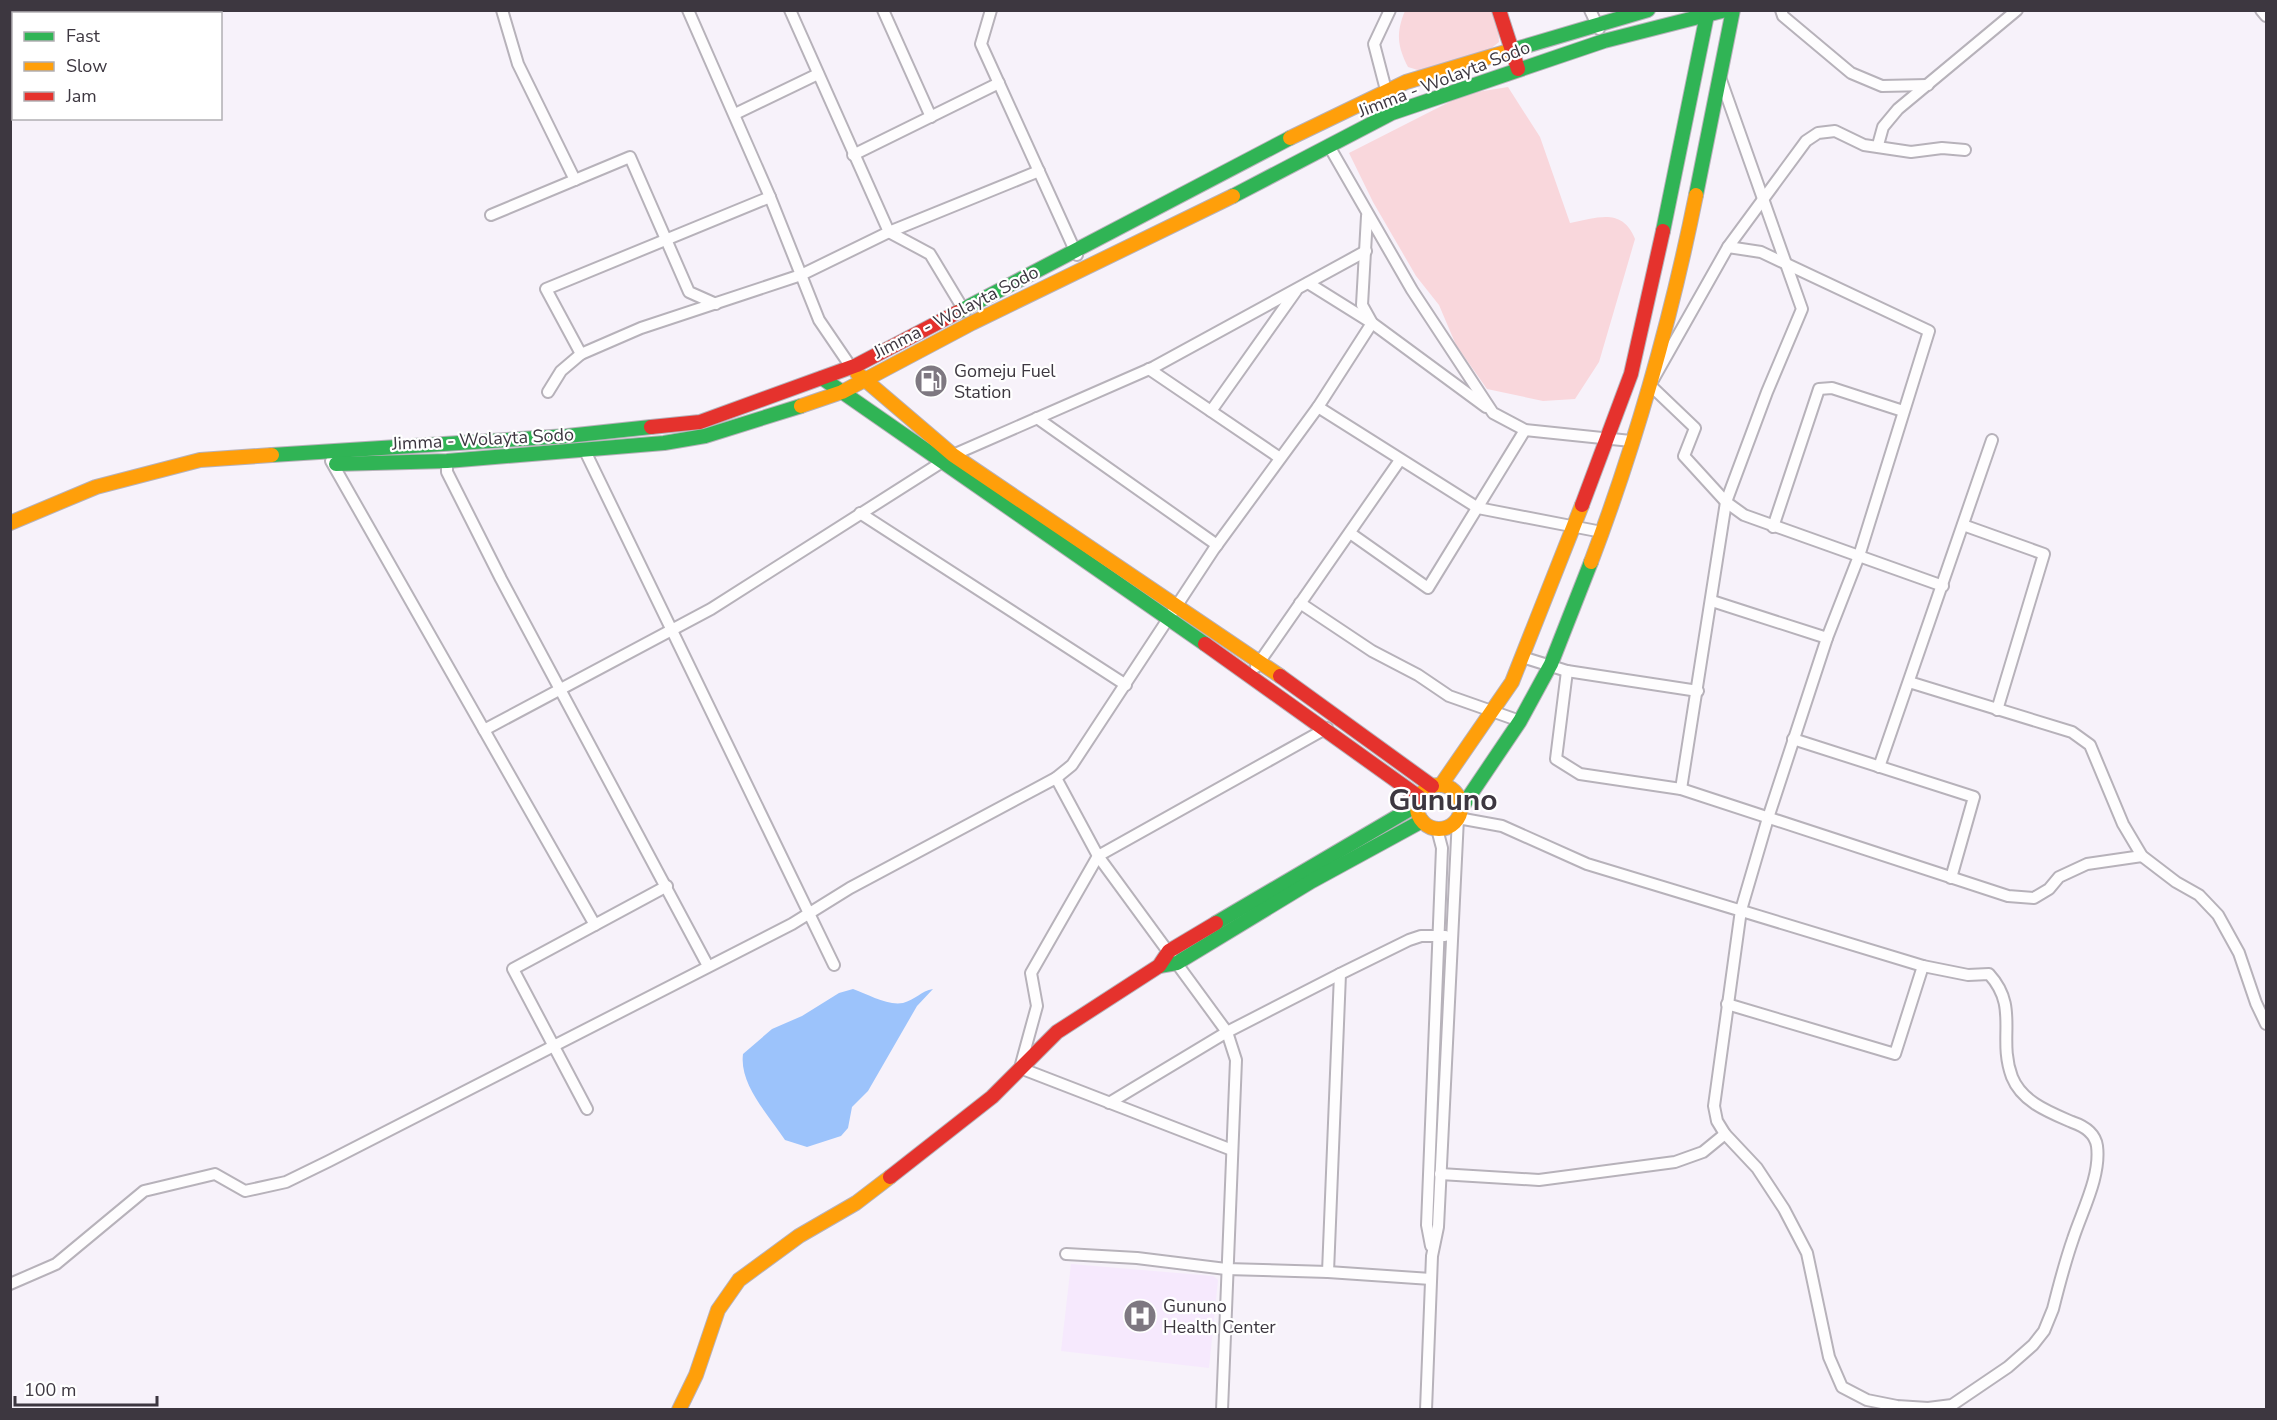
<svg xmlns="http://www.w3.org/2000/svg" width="2277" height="1420" viewBox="0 0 2277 1420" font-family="'Nunito Sans',sans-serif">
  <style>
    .built { fill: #f6e9fd }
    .green { fill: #f9d7dc }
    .water { fill: #9cc3fb }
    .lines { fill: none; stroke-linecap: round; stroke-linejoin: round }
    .street-casing { stroke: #b7b2ba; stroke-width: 14 }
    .fast-casing { stroke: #b7b2ba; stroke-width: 16 }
    .slow-casing { stroke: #b7b2ba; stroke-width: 16 }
    .jam-casing { stroke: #b7b2ba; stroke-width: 16 }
    .street { stroke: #fefdfe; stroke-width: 10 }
    .fast { stroke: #30b455; stroke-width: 14 }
    .slow { stroke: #ff9f0a; stroke-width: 14 }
    .jam { stroke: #e5322d; stroke-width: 14 }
    .labels { text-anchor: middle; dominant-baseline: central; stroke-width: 4.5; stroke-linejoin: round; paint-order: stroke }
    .street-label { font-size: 18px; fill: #3d3740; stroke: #fff }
    .poi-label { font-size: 18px; fill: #3d3740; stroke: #fff; text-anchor: start }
    .town-label { font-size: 30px; font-weight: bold; fill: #3d3740; stroke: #fff }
  </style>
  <rect width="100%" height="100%" fill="#f7f2fa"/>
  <path class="built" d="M1071,1264l142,12 5,4 -9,88 -148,-17z"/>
  <g class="green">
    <path d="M1405,11h89l4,12 1,19 -15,12 -63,17 -13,-4c-11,-21 -12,-35 -3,-56z"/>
    <path d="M1508,87l32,50 30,86c28,-5 52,-16 65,16l-36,123 -24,37 -32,2 -56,-12 -31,-44 -17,-40 -23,-29 -43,-74 -24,-49 116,-59z"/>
  </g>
  <path class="water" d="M853,989c15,5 34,17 50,14 12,-3 18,-12 30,-14l-16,17 -49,85 -16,16 -4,21 -7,8 -34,11 -22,-7c-16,-25 -46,-55 -42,-86l29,-25 30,-13 37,-23z"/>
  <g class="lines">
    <g class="street-casing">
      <g id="street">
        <path d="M502,10l16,54 57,116"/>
        <path d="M688,10l82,187 49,123 32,47"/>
        <path d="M790,10l99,222 41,22 35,58"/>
        <path d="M883,10l48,107"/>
        <path d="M991,10l-10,34 96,211"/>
        <path d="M1390,10l-16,34 18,69"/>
        <path d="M1590,10l9,19"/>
        <path d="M1781,10l2,6 68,57 31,13 46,-1"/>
        <path d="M2261,10l5,6"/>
        <path d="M735,114l83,-40"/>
        <path d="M1878,145l5,-18 15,-18 119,-99"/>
        <path d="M1329,146l83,144 81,123 32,17 106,11"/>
        <path d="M853,155l146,-72"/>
        <path d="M491,215l139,-58 59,135 27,12"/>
        <path d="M1367,216l-5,89 10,18 114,84"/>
        <path d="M581,354l-35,-65 224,-92"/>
        <path d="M1149,369l131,89"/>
        <path d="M548,392l13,-21 20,-17 60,-26 160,-53 88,-43 150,-61"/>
        <path d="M1318,407l160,101 124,24"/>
        <path d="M1211,411l85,-120"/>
        <path d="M1037,418l180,127"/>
        <path d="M585,451l249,514"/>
        <path d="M331,461l264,464"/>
        <path d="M447,461v11l54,107 207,387"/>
        <path d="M860,513l266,172"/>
        <path d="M1963,525l81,29 -47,156"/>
        <path d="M1773,527l46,-138 13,-1 71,23"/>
        <path d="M1350,533l78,55 97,-158"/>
        <path d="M1943,586l-199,-71 -18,-13 -42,-46 11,-28 -45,-43 78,-138 78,-106 12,-8 17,-2 29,14 47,7 31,-4 23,2"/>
        <path d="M1712,601l115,37"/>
        <path d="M1300,603l72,48 46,24 31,21 71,25"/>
        <path d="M1522,657l45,14 131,20"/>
        <path d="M1256,667l144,-207"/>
        <path d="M1567,671l-11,88 24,15 101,15 327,107 26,2 15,-9 10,-12 28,-13 55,-8"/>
        <path d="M1909,682l163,50 18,13 33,79 19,32 34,26 23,13 19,20 21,38 17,50 10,21"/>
        <path d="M484,730l227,-121 242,-154 201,-88 212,-116"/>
        <path d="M1793,739l181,58 -23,81"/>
        <path d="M1879,767l113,-327"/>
        <path d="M1056,778l42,78 129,176 9,28 -14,350"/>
        <path d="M1681,789l45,-287 41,-110 35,-83 -81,-229"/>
        <path d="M1727,1004l168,50 28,-88"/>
        <path d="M1109,1103l118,-71 113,-58 69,-34 12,-4h24"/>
        <path d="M587,1109l-74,-140 154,-83"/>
        <path d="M1232,1150l-212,-82 17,-62 -6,-33 67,-117 229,-128"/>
        <path d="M1440,1174l99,6 136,-18 28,-10 22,-18"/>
        <path d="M1431,1246l-4,-21 15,-377 -5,-19"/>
        <path d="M1066,1254l71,4 89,11 102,3 103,7"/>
        <path d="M1328,1272l12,-298"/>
        <path d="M10,1284l46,-20 88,-73 71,-17 30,17 41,-9 43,-21 463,-237 58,-36 206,-110 16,-13 142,-216 104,-142 54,-84 -64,-40"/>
        <path d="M1426,1410l6,-154 6,-29 20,-409 44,8 85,38 336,102 45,9 21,-1c31,34 8,63 23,103 10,25 37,35 60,45 12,4 23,11 25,24 4,30 -15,65 -24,93 -8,23 -14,46 -20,70l-9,22 -11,14 -25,22 -56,38 -24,3 -31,-2 -30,-6 -25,-13 -13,-30 -22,-104 -23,-44 -27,-41 -32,-34 -8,-13 -3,-15 27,-196 27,-92 59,-180 32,-82 70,-225 -168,-79 -33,-5"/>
      </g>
    </g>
    <g class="fast-casing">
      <g id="fast">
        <path d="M1509,51l139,-41"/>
        <path d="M1696,195l37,-185"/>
        <path d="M1233,196l159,-83 212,-72 122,-31"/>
        <path d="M1663,231l45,-221"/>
        <path d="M958,312l332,-174"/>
        <path d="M822,378l383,266"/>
        <path d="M272,455l295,-19 84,-9"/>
        <path d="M336,464l111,-3 217,-18 41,-7 96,-30"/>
        <path d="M1460,810l60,-89 31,-57 40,-102"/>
        <path d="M1216,923l201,-118"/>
        <path d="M1159,966l18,-3 135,-82 110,-60"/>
      </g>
    </g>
    <g class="slow-casing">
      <g id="slow">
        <path d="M1290,138l116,-56 103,-31"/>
        <path d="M857,373l96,82 327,221"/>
        <path d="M801,406l41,-14 130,-69 261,-127"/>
        <path d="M10,523l86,-36 104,-27 72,-5"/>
        <path d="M1591,562c45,-119 80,-243 105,-367"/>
        <path d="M1441,785l71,-103 70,-177"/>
        <circle cx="1439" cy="807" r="22"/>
        <path d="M679,1410l17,-35 22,-65 21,-30 60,-44 57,-33 34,-26"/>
      </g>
    </g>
    <g class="jam-casing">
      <g id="jam">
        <path d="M1499,10l19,59"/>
        <path d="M651,427l49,-5 157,-57 101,-53"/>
        <path d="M1582,505l49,-131 32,-143"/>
        <path d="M1205,644l214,153"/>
        <path d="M1280,676l152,110"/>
        <path d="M890,1177l102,-80 65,-65 102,-66 10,-15 47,-28"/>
      </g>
    </g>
    <use href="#street" class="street"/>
    <use href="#fast" class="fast"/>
    <use href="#slow" class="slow"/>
    <use href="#jam" class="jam"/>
  </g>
  <defs>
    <g id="fuel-disc" transform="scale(1.725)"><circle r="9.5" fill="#7e7881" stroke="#fff"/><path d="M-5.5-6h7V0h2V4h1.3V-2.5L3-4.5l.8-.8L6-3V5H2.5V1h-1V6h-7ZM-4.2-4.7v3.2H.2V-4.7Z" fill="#fff"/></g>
    <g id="hospital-disc" transform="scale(1.725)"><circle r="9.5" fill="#7e7881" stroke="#fff"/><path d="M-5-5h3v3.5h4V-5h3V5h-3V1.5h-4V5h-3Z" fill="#fff"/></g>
  </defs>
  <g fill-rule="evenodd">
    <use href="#fuel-disc" x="931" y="381"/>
    <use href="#hospital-disc" x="1140" y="1316"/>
  </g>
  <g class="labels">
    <g class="street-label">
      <text transform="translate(1444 79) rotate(-21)">Jimma - Wolayta Sodo</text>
      <text transform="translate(956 312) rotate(-27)">Jimma - Wolayta Sodo</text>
      <text transform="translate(483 439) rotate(-3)">Jimma - Wolayta Sodo</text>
    </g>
    <g class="poi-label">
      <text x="954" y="371">Gomeju Fuel<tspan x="954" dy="21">Station</tspan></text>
      <text x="1163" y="1306">Gununo<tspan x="1163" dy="21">Health Center</tspan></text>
    </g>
    <g class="town-label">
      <text x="1443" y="800">Gununo</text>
    </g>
  </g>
  <rect width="2277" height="1420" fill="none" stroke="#3d3740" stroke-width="24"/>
  <rect x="12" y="12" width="210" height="108" fill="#ffffff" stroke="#b1afb3" stroke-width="1.5"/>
  <rect x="24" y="32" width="30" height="9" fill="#30b455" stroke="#b1afb3" stroke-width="1.5"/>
  <text x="66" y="42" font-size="18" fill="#3d3740">Fast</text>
  <rect x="24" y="62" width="30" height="9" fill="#ff9f0a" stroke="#b1afb3" stroke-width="1.5"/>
  <text x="66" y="72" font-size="18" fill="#3d3740">Slow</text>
  <rect x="24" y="92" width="30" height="9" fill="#e5322d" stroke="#b1afb3" stroke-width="1.5"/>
  <text x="66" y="102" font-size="18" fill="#3d3740">Jam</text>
  <path d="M15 1396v9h142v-9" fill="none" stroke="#3d3740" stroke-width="3"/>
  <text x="24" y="1396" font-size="18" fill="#3d3740" stroke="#ffffff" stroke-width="4.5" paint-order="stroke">100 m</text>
</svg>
